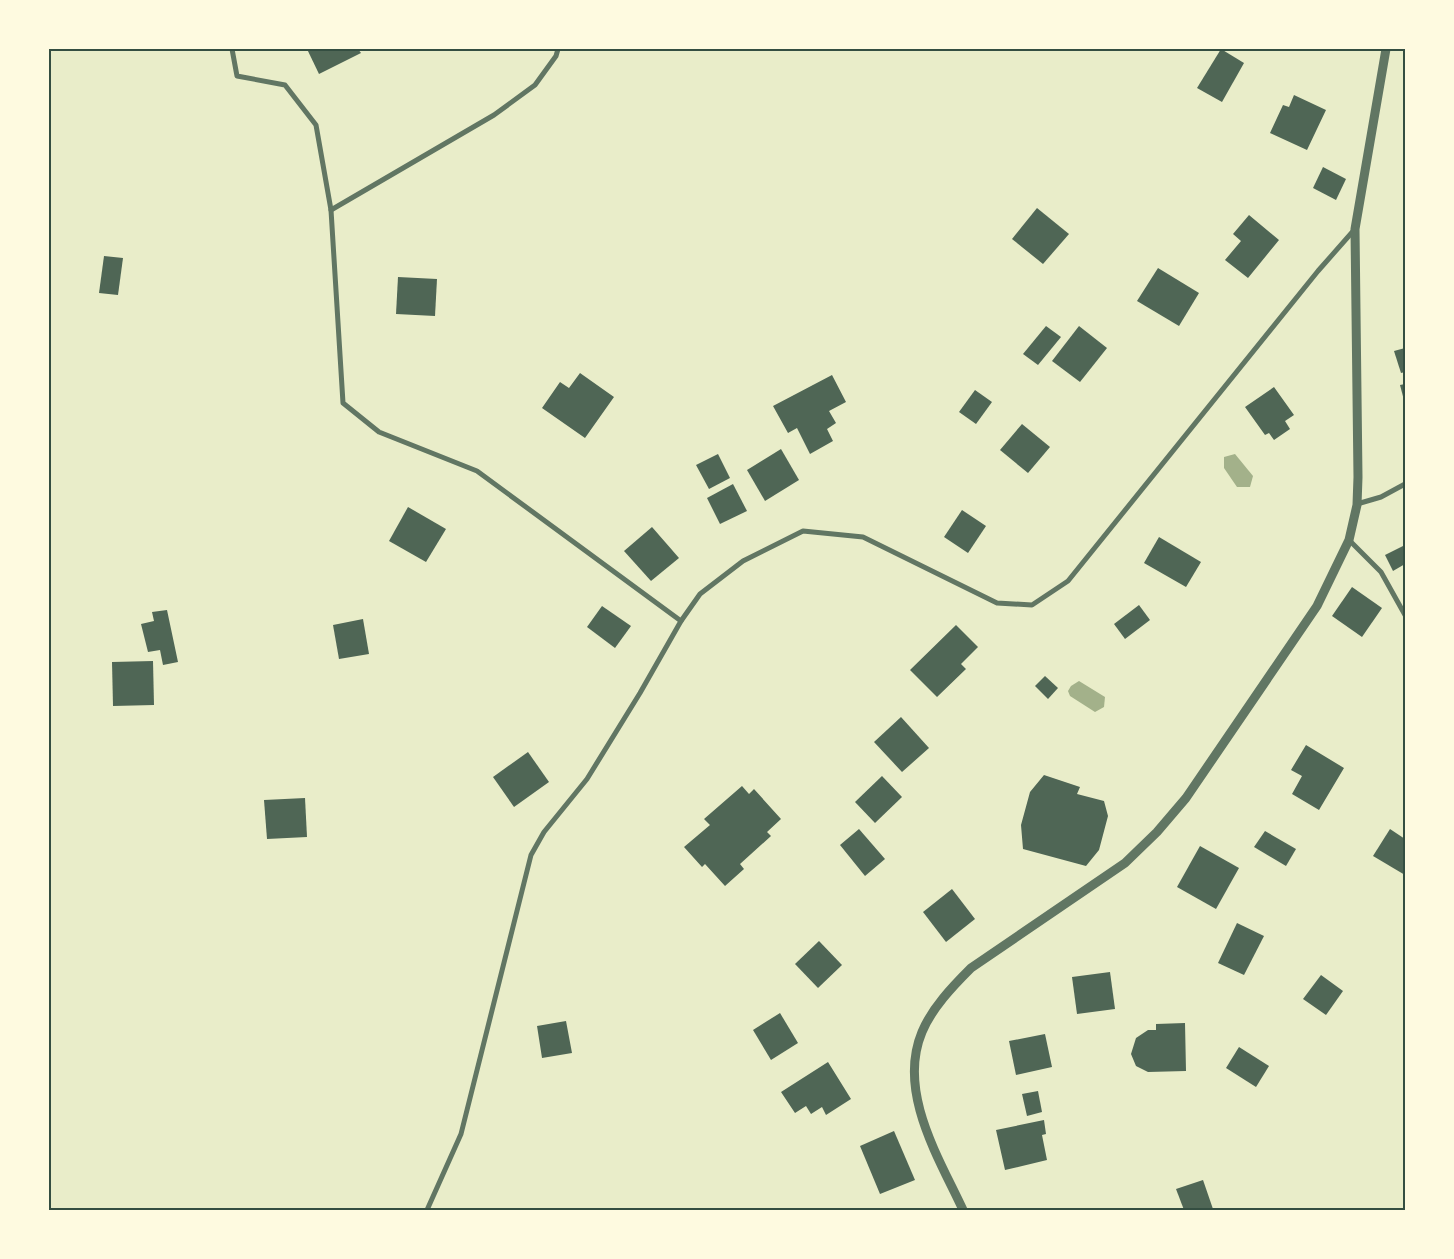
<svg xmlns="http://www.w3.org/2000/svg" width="1454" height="1259" viewBox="0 0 1454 1259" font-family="Arial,sans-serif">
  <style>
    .water { fill: #a3b18a }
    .building { fill: #4f6655 }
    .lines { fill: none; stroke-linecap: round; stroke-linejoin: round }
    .minor { stroke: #617663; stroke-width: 5 }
    .tertiary { stroke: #617663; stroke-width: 9 }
    .neatline { fill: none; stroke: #344e41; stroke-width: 2 }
  </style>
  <rect width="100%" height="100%" fill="#e9edc9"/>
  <g class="water">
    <path d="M1235,454l18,22 -3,11h-13l-13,-19v-11z"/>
    <path d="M1079,681l26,16 -1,10 -9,5 -25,-16 -2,-5 3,-5z"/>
  </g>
  <g class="building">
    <path d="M307,49h51l3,4 -42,21z"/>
    <path d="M1221,49l23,14 -22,39 -25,-14z"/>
    <path d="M1294,95l32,15 -19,40 -37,-17 13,-28 6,2z"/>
    <path d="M1323,167l23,12 -10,21 -23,-12z"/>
    <path d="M1037,208l32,26 -26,30 -31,-25z"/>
    <path d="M1249,215l30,25 -31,38 -23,-18 16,-19 -8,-7z"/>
    <path d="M104,256l19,2 -5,37 -19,-2z"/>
    <path d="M1158,268l41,25 -20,33 -42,-25z"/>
    <path d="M398,277l39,2 -2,37 -39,-2z"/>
    <path d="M1046,326l15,11 -23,28 -15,-11z"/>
    <path d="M1079,326l28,22 -27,34 -28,-21z"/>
    <path d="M1405,348v24l-4,1 -7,-22z"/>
    <path d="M580,373l34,24 -29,41 -43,-30 18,-26 9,6z"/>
    <path d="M832,375l14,27 -17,9 7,12 -9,6 6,12 -23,13 -13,-26 -9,5 -15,-27z"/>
    <path d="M1405,384v20l-5,-19z"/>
    <path d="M1274,387l20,28 -9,6 5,8 -16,11 -5,-7 -4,2 -20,-28z"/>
    <path d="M975,390l17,12 -16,22 -17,-12z"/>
    <path d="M1022,424l28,23 -22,26 -28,-23z"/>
    <path d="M781,449l18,31 -34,21 -18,-31z"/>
    <path d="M718,454l12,24 -21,11 -13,-24z"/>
    <path d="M733,484l14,27 -27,13 -13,-26z"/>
    <path d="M408,507l38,22 -20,33 -37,-21z"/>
    <path d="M962,510l24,16 -18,27 -24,-16z"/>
    <path d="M652,527l27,31 -28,23 -27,-30z"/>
    <path d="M1159,537l42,25 -15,25 -42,-24z"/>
    <path d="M1405,545v19l-12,7 -8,-16z"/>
    <path d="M1352,587l30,21 -20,29 -30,-21z"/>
    <path d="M1139,605l11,15 -25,19 -11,-15z"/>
    <path d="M602,606l29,20 -16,22 -28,-21z"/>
    <path d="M167,610l11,52 -15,3 -3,-15 -12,2 -7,-28 13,-3 -2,-9z"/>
    <path d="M363,619l6,35 -30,5 -6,-34z"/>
    <path d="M956,625l22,22 -17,17 5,5 -29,28 -27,-27z"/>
    <path d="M153,661l1,44 -41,1 -1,-44z"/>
    <path d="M1045,676l13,12 -10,11 -13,-13z"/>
    <path d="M901,717l28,31 -27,24 -28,-30z"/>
    <path d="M1306,745l38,23 -25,42 -27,-16 10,-18 -11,-6z"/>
    <path d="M528,752l21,30 -35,25 -21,-30z"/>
    <path d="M1044,775l36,12 -3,7 27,7 4,15 -9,34 -13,16 -63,-17 -2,-24 9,-33z"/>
    <path d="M882,776l20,21 -27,26 -20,-21z"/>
    <path d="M742,786l7,8 5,-5 27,30 -14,13 4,4 -31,28 4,5 -19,17 -20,-22 -3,3 -18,-20 26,-22 -6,-6z"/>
    <path d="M305,798l2,39 -40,2 -3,-39z"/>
    <path d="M859,829l26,30 -20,17 -25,-31z"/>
    <path d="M1390,829l15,10v36l-32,-19z"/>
    <path d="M1265,831l31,18 -10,17 -32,-19z"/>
    <path d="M1200,846l39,22 -23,41 -39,-22z"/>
    <path d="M952,889l23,30 -29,23 -23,-30z"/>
    <path d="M1237,923l27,13 -20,39 -26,-12z"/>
    <path d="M819,941l23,24 -24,23 -23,-24z"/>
    <path d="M1110,972l5,37 -38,5 -5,-37z"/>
    <path d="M1321,975l22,16 -17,24 -23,-16z"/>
    <path d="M780,1013l18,30 -27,17 -18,-30z"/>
    <path d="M566,1021l6,32 -30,5 -5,-32z"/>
    <path d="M1185,1023l1,48 -38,1 -12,-6 -5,-12 5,-16 12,-8h8v-6z"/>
    <path d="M1045,1034l7,33 -36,8 -7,-34z"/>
    <path d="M1239,1047l30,19 -13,21 -30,-19z"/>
    <path d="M828,1062l23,37 -25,16 -4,-8 -11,7 -5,-8 -11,7 -14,-21z"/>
    <path d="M1038,1091l4,21 -15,4 -5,-22z"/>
    <path d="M1044,1120l2,14 -4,1 5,25 -42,10 -9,-40z"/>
    <path d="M894,1131l21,49 -35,14 -20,-48z"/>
    <path d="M1203,1180l10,29 -29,1 -8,-21z"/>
  </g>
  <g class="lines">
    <g class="minor">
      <path d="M232,49l5,27 48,9 31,40 15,85 12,193 36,29 98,39 204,150"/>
      <path d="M331,210l163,-95 41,-30 21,-29 2,-7"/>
      <path d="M1357,504l24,-7 24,-13"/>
      <path d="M1349,540l32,32 24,43"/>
      <path d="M427,1210l34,-76 70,-279 13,-23 43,-53 53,-86 41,-72 19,-27 43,-33 60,-30 60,6 134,66 35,2 36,-24 250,-310 37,-42"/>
    </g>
    <path class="tertiary" d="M963,1210c-24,-52 -66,-118 -41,-178 10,-24 30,-45 49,-64l154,-105 32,-31 29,-34 131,-192 32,-66 8,-35 1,-28 -3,-248 31,-180"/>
  </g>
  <rect width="1454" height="1259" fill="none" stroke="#fefae0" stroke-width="100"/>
  <rect x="50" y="50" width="1354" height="1159" class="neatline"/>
</svg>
